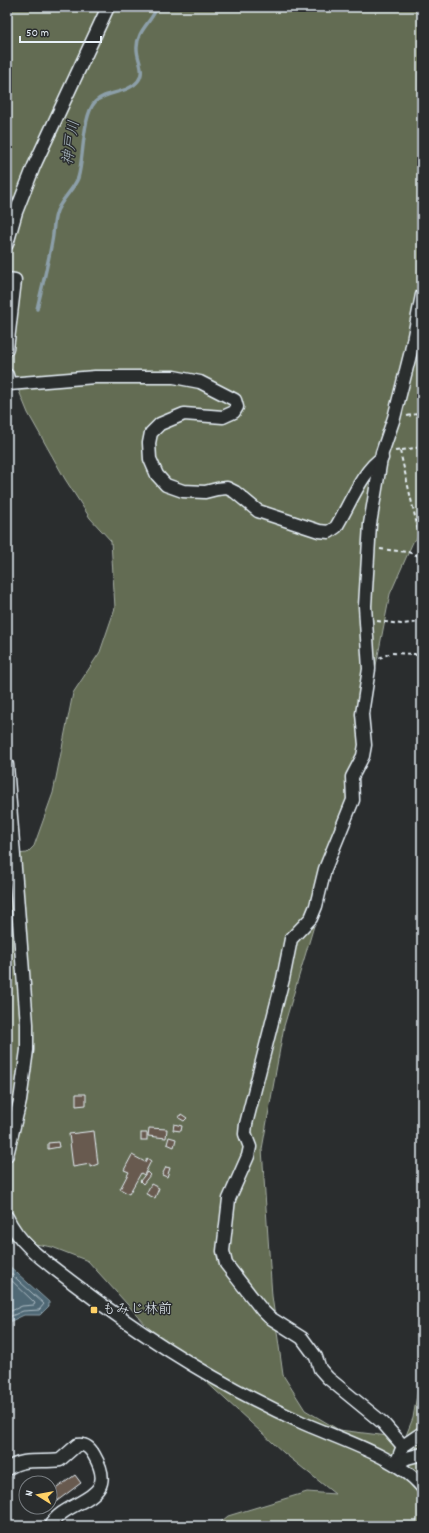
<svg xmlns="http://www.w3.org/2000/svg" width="429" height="1533" viewBox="0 0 429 1533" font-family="Dekko,'Klee One',sans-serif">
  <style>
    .green { fill: #636c52; stroke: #a6aea5 }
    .water { fill: #4f6874; stroke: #8c9fa9 }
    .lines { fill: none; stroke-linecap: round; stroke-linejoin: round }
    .shore { stroke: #abbac3; stroke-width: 1 }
    .stream { stroke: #8c9fa9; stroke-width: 3.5 }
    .building { fill: #685a4f; stroke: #e8f1f8 }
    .minor-casing { stroke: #e8f1f8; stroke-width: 15 }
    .path { stroke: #e8f1f8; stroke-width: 2; stroke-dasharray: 4 3; stroke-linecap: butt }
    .minor { stroke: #2a2d2e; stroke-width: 12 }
    .poi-dot { fill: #ffd166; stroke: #2a2d2e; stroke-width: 1.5 }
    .labels { text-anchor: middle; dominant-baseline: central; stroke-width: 3; stroke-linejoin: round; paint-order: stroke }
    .poi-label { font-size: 14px; fill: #e8f1f8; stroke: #2a2d2e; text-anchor: start }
    .water-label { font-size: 15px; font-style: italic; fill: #abbac3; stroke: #2a2d2e }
  </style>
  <rect width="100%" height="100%" fill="#2a2d2e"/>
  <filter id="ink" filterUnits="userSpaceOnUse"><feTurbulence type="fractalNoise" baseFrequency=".025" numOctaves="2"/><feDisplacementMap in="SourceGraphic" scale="8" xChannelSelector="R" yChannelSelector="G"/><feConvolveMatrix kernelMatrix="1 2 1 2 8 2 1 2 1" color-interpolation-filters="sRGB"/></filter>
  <g filter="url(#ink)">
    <path class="green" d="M7,7h415v527l-9,8 -23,52 -30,153 -44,172 -32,107 -22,123 10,147 11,79 22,35 34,20 66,8 8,-20 9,-52v160h-206l12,-10 79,-24 28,2 -51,-41 -128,-117 -68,-75 -36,-14 -45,-8v-384l20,-2 7,-7 19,-53 20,-100 27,-41 15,-44 -4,-67 -21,-23 -25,-39 -37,-66 -9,-22 -12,-10z"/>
    <path class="water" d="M7,1264l42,38v4l-9,9h-16l-17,8z"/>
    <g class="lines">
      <g class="shore">
        <path d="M7,1270l37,34 -5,6 -16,1 -16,7"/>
        <path d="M7,1276l28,27 -1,2 -12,1 -15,7"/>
      </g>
      <path class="stream" d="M37,309c5,-22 11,-45 15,-68 2,-9 1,-18 4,-27 3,-13 17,-23 22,-36 6,-19 4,-62 17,-76 10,-11 33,-8 43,-21 8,-10 -1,-21 -1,-32 -1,-18 15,-27 20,-42"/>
    </g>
    <g class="building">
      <path d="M76,1094h10v11l-10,1z"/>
      <path d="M181,1114l6,4 -3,3 -5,-3z"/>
      <path d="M174,1124l8,2 -1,5 -8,-1z"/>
      <path d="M149,1128l18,1 -1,9 -18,-2z"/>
      <path d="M94,1131l4,33 -8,3v-3l-17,3 -4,-33z"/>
      <rect x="141" y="1133" width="6" height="7"/>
      <path d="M169,1137l7,2 -2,8 -7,-3z"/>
      <path d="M58,1142l1,5 -11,2v-6z"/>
      <path d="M132,1155l13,7 2,-4 4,3 -7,14 -3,-2 -12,21 -9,-5 9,-17 -5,-2z"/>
      <path d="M166,1167l4,1 -3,9 -5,-2z"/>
      <path d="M147,1172l3,3 -7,9 -3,-3z"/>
      <path d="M151,1184l8,4 -4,10 -9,-4z"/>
      <path d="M75,1475l6,8 -28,21 -3,-3v-8z"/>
    </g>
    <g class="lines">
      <g class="minor-casing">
        <g id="minor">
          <path d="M7,244l9,-32 18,-46 74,-159"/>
          <path d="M7,279l8,1 -8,69"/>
          <path d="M7,375l2,9 86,-7h79l26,5 35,18 2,7 -3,5 -11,5 -39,-3 -24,10 -9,9 -2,10 1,16 7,16 9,10 17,6 22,1 12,-3 10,-1 8,4 23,19 61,20 10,1 7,-5c12,-19 27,-58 46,-69"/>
          <path d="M7,765l20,259v26l-7,51 -13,54"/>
          <path d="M7,1217c13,29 42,47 66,66 72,55 147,103 230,140 36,16 95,34 119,64"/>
          <path d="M403,1446l-20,-23 -55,-45 -8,-9 -4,-12 -14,-19 -33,-21 -7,-7 -36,-46 -3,-13 6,-52 19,-43 2,-9 -5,-13 1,-10 37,-145 8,-40 20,-21 5,-12 9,-37 28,-69 -1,-23 11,-21 2,-11 -3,-31 7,-45 -4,-63 5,-82 12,-71 12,-35 17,-67 11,-56"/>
          <path d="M396,1464l7,-18 19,-13"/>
          <path d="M396,1464l11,-6 15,-4"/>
          <path d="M7,1469c17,-12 34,-6 53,-9l17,-15c9,-1 13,3 17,10 28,48 -28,42 -44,71"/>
        </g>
      </g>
      <g class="path">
        <path d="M407,416l15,-3"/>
        <path d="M395,451l27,-4"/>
        <path d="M400,451l22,96"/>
        <path d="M380,549l28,3 14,5"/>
        <path d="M377,621l24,3 21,-2"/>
        <path d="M379,658l12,-5 24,1 4,5h3"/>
      </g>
      <use href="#minor" class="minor"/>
    </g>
  </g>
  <rect class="poi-dot" x="90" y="1306" width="8" height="8" rx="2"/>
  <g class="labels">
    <g class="poi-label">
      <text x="102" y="1310">もみじ林前</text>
    </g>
    <g class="water-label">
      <text transform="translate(72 143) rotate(-81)">神戸川</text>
    </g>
  </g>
  <rect width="429" height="1533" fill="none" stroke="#2a2d2e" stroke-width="24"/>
  <rect x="12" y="12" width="405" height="1509" fill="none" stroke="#e8f1f8" stroke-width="1.5" filter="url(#ink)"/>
  <g transform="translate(38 1495) rotate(281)"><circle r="19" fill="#2a2d2e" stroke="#767b7f"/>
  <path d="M0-3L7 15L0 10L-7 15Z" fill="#ffd166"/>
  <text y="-6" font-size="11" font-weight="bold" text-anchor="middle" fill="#e8f1f8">N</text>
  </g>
  <path d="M20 36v6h81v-6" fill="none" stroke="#e8f1f8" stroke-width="2"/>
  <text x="26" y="36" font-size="12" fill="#e8f1f8" stroke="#2a2d2e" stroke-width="3" paint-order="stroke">50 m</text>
</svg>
